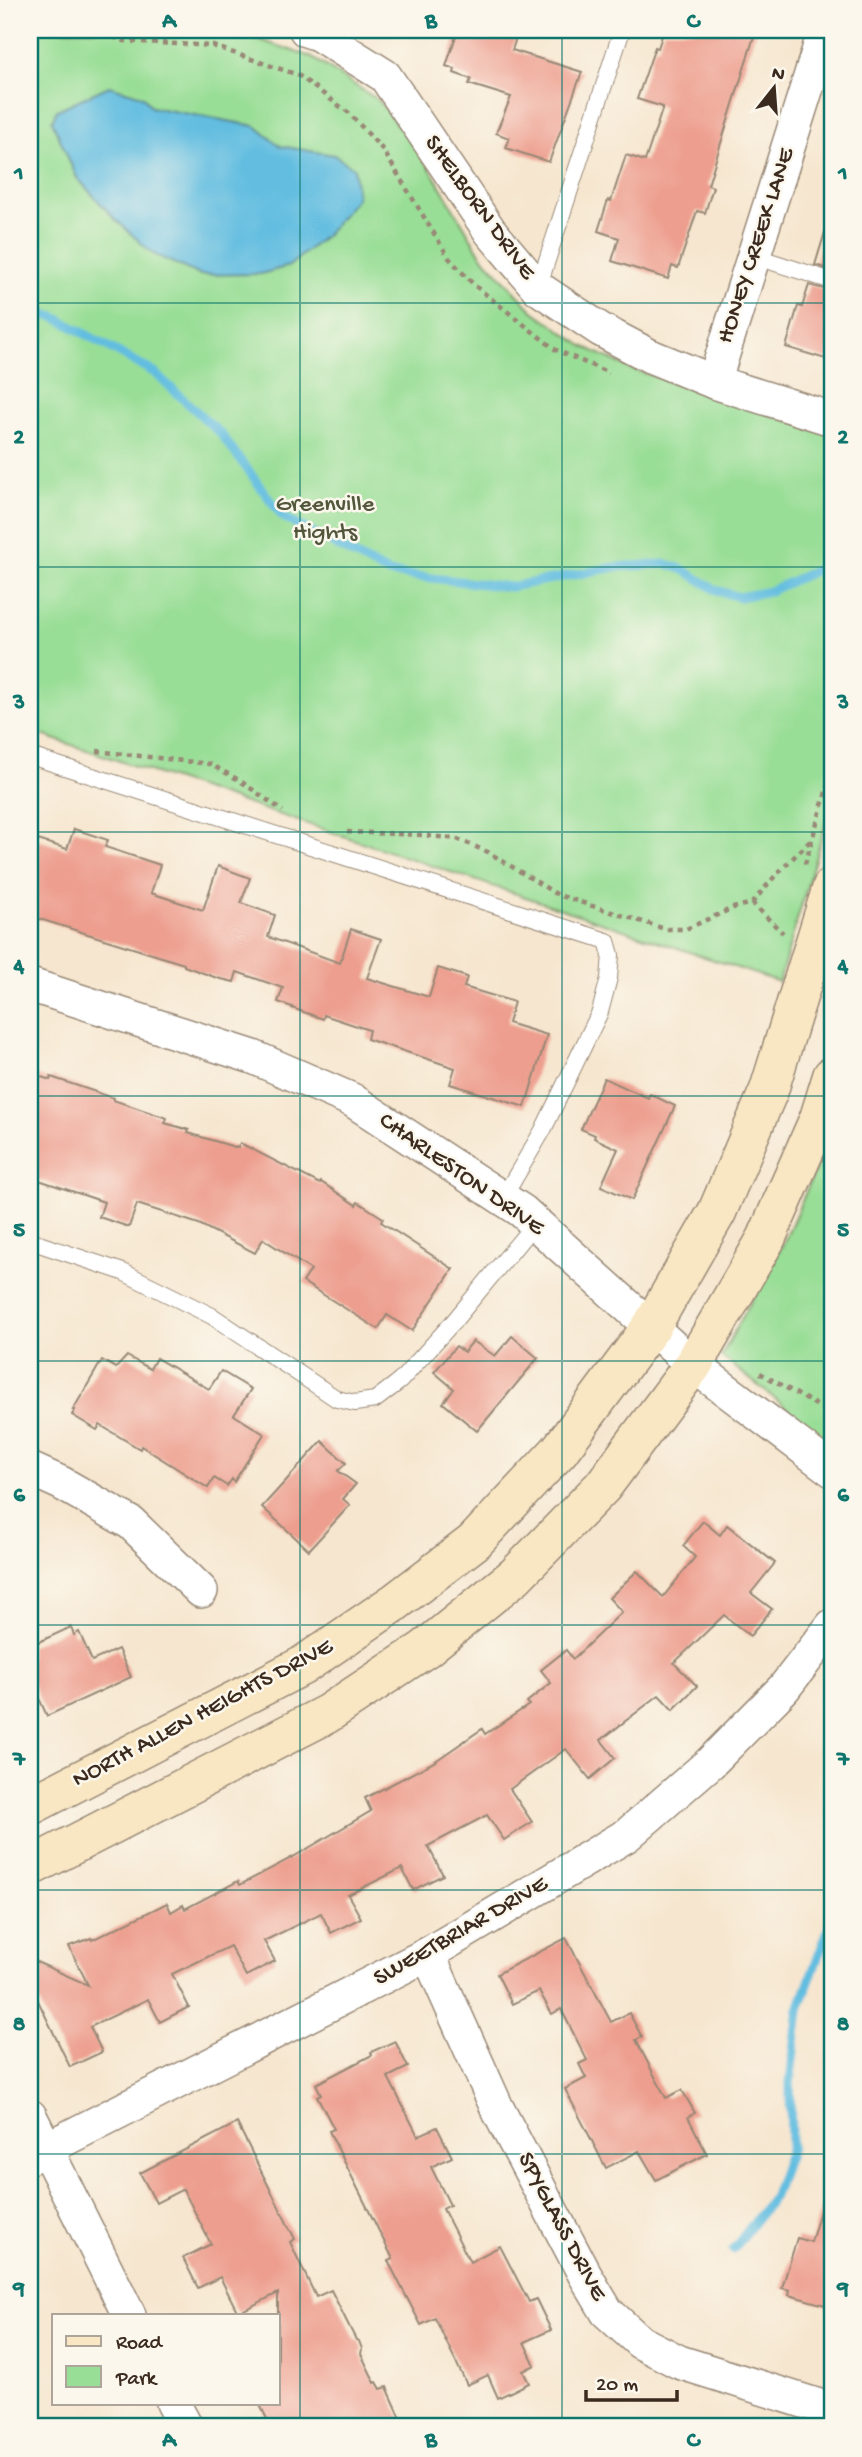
<svg xmlns="http://www.w3.org/2000/svg" width="862" height="2457" viewBox="0 0 862 2457" font-family="'Gochi Hand',sans-serif">
  <style>
    .green { fill: #99de96; stroke: #6a845a; stroke-width: 2 }
    .water { fill: #62bde0; stroke: #4e747f; stroke-width: 2 }
    .lines { fill: none; stroke-linecap: round; stroke-linejoin: round }
    .stream { stroke: #62bde0; stroke-width: 9 }
    .building { fill: #ed9e8e }
    .lane-casing { stroke: #988876; stroke-width: 18 }
    .street-casing { stroke: #988876; stroke-width: 36 }
    .secondary-casing { stroke: #988876; stroke-width: 41 }
    .path { stroke: #988876; stroke-width: 4.5; stroke-dasharray: 5 5; stroke-linecap: butt }
    .lane { stroke: #fff; stroke-width: 16 }
    .street { stroke: #fff; stroke-width: 33 }
    .secondary { stroke: #f9e7c3; stroke-width: 38 }
    .grid { fill: none; stroke: #0f766e; stroke-width: 2; stroke-opacity: 0.55 }
    .labels { text-anchor: middle; dominant-baseline: central; stroke-width: 5; stroke-linejoin: round; paint-order: stroke }
    .street-label { font-size: 24px; fill: #3b2a1e; stroke: #fbf7ec }
    .park-label { font-size: 24px; fill: #52573c; stroke: #fbf7ec }
    .neatline { fill: none; stroke: #0f766e; stroke-width: 2.5 }
    .grid-label { font-size: 23px; text-anchor: middle; font-weight: bold; fill: #0f766e }
  </style>
  <rect width="100%" height="100%" fill="#fbf7ec"/>
  <filter id="ink" filterUnits="userSpaceOnUse"><feTurbulence type="fractalNoise" baseFrequency=".0143" numOctaves="2"/><feDisplacementMap in="SourceGraphic" scale="14" xChannelSelector="R" yChannelSelector="G"/><feConvolveMatrix kernelMatrix="1 2 1 2 8 2 1 2 1" color-interpolation-filters="sRGB"/></filter>
  <filter id="wash" filterUnits="userSpaceOnUse"><feTurbulence type="fractalNoise" baseFrequency=".00686" numOctaves="4" result="noise"/><feDisplacementMap in="SourceGraphic" scale="28" xChannelSelector="R" yChannelSelector="G"/><feGaussianBlur stdDeviation="1.57" result="paint"/><feColorMatrix in="noise" values="0 0 0 0 0 0 0 0 0 0 0 0 0 0 0 0 0 1.4 0 .05"/><feComposite in="paint" operator="in"/></filter>
  <g filter="url(#wash)">
    <rect width="100%" height="100%" fill="#f6e6cf"/>
    <g class="green">
      <path d="M30,30h200l81,27 67,43 48,62 55,93 51,55 51,36 48,23 201,65v367l-53,181 -749,-251z"/>
      <path d="M832,1132v312l-111,-88 62,-112z"/>
    </g>
    <path class="water" d="M109,86l34,10 8,11 104,19 25,20 54,9 20,13 3,30 -30,36 -38,32 -28,8 -61,1 -47,-21 -38,-35 -38,-41 -25,-57 5,-11z"/>
    <g class="lines">
      <g class="stream">
        <path d="M30,312l25,5 100,56 65,60 63,84 105,56 122,14 105,-20 51,-3 18,6 32,20 23,7 31,-6 62,-28"/>
        <path d="M733,2250l41,-54 17,-49 -1,-64 9,-74 33,-90"/>
      </g>
    </g>
    <g id="blocks">
      <g class="building">
        <path d="M458,30h43l16,5 -5,15 70,22 -33,90 -43,-14 3,-10 -13,-5 15,-36 -42,-13 2,-5 -17,-6 1,-4 -9,-3z"/>
        <path d="M664,30h92l-48,155 5,2 -8,26 -8,-2 -19,57 -6,-2 -4,13 -56,-18 7,-23 -21,-7 10,-31 3,1 15,-46 19,6 18,-54 -26,-8 18,-52 3,1z"/>
        <path d="M826,229l6,1v40l-17,-5z"/>
        <path d="M809,285l23,6v70l-46,-14 12,-41 4,1z"/>
        <path d="M74,829l34,11 -3,7 55,18 -9,28 52,17 15,-44 32,12 -9,25 34,12 -7,22 72,26 11,-34 30,10 -14,39 62,19 9,-29 29,9 -3,10 50,15 -6,21 39,12 -22,72 -75,-23 5,-16 -88,-29 2,-9 -45,-15 -1,4 -31,-11v-1l-14,-5 5,-14 -46,-16 -3,10 -17,-4 -33,-12v-2l-154,-48v-50l8,-26 29,9z"/>
        <path d="M30,1073l20,7 1,-3 63,21 -1,2 54,18 -2,5 24,7 -1,3 50,15 2,-5 80,41 1,-2 35,23 2,-3 25,16 -2,4 72,47 -41,62 -25,-16 -9,14 -75,-47 8,-12 -48,-31 -8,14 -56,-29 -62,-20 -8,23 -30,-10 5,-15 -74,-25z"/>
        <path d="M604,1078l44,20 2,-4 25,12 -43,94 -31,-14 17,-37 -24,-11 1,-3 -14,-6z"/>
        <path d="M512,1336l26,22 -61,73 -34,-28 11,-14 -20,-17 22,-26 8,6 9,-11 22,15z"/>
        <path d="M127,1356l23,13 6,-11 53,31 12,-18 30,18 -17,26 30,19 -30,48 -2,-3 -5,7 -13,-8 -6,10 -67,-42 -1,3 -40,-24 -3,5 -25,-15 3,-5h-2l29,-50 14,8z"/>
        <path d="M322,1441l24,22 -8,8 18,13 -13,15 7,6 -41,45 -47,-43z"/>
        <path d="M703,1521l17,14 7,-10 48,38 -24,30 21,16 -22,27 -26,-21 -50,48 23,23 -24,24 -14,-15 -58,45 14,18 -25,21 -24,-30 -56,40 22,33 -28,18 -17,-25 -59,31 15,29 -30,15 -11,-22 -54,27 13,23 -30,15 -10,-20 -57,28 11,20 -29,15 -16,-30 -58,28 17,33 -29,15 -12,-23 -58,28 12,25 -32,15 -40,-83v-25l58,26 -19,-39 22,-8 1,2 75,-37 4,9 12,-7 2,4 53,-28 2,4 55,-29 76,-45 -6,-13 69,-36 48,-33 3,5 44,-29 -2,-3 24,-19 -10,-13 25,-20 7,9 49,-47 -13,-14 28,-27 26,26 32,-40 -12,-11z"/>
        <path d="M71,1627l3,8 5,-3 13,29 26,-12 13,28 -84,39 -17,-38v-32z"/>
        <path d="M566,1938l45,84 18,-9 13,24 -6,3 30,58 16,-8 13,23 -7,4 19,37 -51,26 -17,-29 -33,17 -41,-79 21,-11 -7,-14 8,-4 -26,-51 -9,5 -13,-23 -27,13 -15,-30z"/>
        <path d="M395,2041l13,26 -20,10 30,59 19,-9 15,30 -21,10 19,38 -7,4 27,53 30,-16 29,56 7,-3 15,31 -27,12 11,23 -12,6 6,12 -31,15 -10,-23 -21,10 -32,-67 -14,7 -33,-64 5,-2 -64,-128 5,-2 -17,-33 4,-2 -5,-10 56,-29 -1,-3z"/>
        <path d="M237,2123l58,116 -5,3 26,55 15,-7 25,50 3,1 3,8 -1,5 14,29 2,-1 4,7 6,-2 18,40h-134l-12,-24h19v-110l-40,20 -18,-36 -22,11 -15,-30 28,-14 -28,-55 -27,14 -16,-30z"/>
        <path d="M826,2191l6,1v115l-43,-12 1,-5 -8,-2 15,-50 14,4z"/>
      </g>
    </g>
  </g>
  <g filter="url(#ink)">
    <use href="#blocks" fill-opacity="0" stroke="#988876" stroke-width="2"/>
    <g class="lines">
      <g class="lane-casing">
        <g id="lane">
          <path d="M754,256l78,25"/>
          <path d="M538,288l84,-258"/>
          <path d="M30,756l577,185 4,14 -2,23 -9,34 -57,118 -40,68"/>
          <path d="M30,1241l93,31 89,44 125,83 18,4 20,-3 25,-19 54,-60 81,-98"/>
        </g>
      </g>
      <g class="street-casing">
        <g id="street">
          <path d="M306,30l12,4 67,42 105,155 48,57 63,42 49,26 64,26 118,37"/>
          <path d="M714,382l111,-352"/>
          <path d="M30,985l223,72 99,43 170,111 171,154 139,105"/>
          <path d="M30,1469l31,14 70,40 70,68"/>
          <path d="M428,1954l69,154 88,167 22,37 33,30 39,20 153,48"/>
          <path d="M30,2116l99,199"/>
          <path d="M30,2157l398,-203 199,-119 83,-72 74,-75 48,-62"/>
          <path d="M173,2403l13,24"/>
        </g>
      </g>
      <g class="secondary-casing">
        <g id="secondary">
          <path d="M30,1806l272,-140 92,-63 80,-61 85,-91 92,-124 66,-115 52,-122 63,-203"/>
          <path d="M30,1867l297,-153 98,-65 90,-73 88,-90 90,-121 73,-126 53,-121 13,-42"/>
        </g>
      </g>
      <g class="path">
        <path d="M94,30l30,11 89,5 85,29 51,38 34,37 66,108 25,27 82,65 53,23"/>
        <path d="M97,751l113,13 29,16 44,31"/>
        <path d="M347,832l75,3 35,4 31,13 70,43 107,34h21l47,-21 19,-5 31,30"/>
        <path d="M805,864l27,-93"/>
        <path d="M752,903l23,-27 36,-36"/>
        <path d="M760,1373l72,41"/>
      </g>
      <use href="#lane" class="lane"/>
      <use href="#street" class="street"/>
      <use href="#secondary" class="secondary"/>
    </g>
  </g>
  <path class="grid" d="M300,30v2397M562,30v2397M30,303h802M30,567h802M30,832h802M30,1096h802M30,1361h802M30,1625h802M30,1890h802M30,2154h802"/>
  <g class="labels">
    <g class="street-label">
      <text transform="translate(479 208) rotate(54)">SHELBORN DRIVE</text>
      <text transform="translate(757 246) rotate(-72)">HONEY CREEK LANE</text>
      <text transform="translate(461 1175) rotate(35)">CHARLESTON DRIVE</text>
      <text transform="translate(203 1714) rotate(-28)">NORTH ALLEN HEIGHTS DRIVE</text>
      <text transform="translate(461 1932) rotate(-30)">SWEETBRIAR DRIVE</text>
      <text transform="translate(561 2227) rotate(62)">SPYGLASS DRIVE</text>
    </g>
    <g class="park-label">
      <text x="325" y="505">Greenville<tspan x="325" dy="28">Hights</tspan></text>
    </g>
  </g>
  <rect width="862" height="2457" fill="none" stroke="#fbf7ec" stroke-width="77"/>
  <rect x="52" y="2314" width="228" height="91" fill="#fbf7ec" stroke="#aea59a" stroke-width="2"/>
  <rect x="66" y="2336" width="35" height="10" fill="#f9e7c3" stroke="#aea59a" stroke-width="2"/>
  <text x="116" y="2348" font-size="21" fill="#3b2a1e">Road</text>
  <rect x="66" y="2366" width="35" height="21" fill="#99de96" stroke="#aea59a" stroke-width="2"/>
  <text x="116" y="2384" font-size="21" fill="#3b2a1e">Park</text>
  <g transform="translate(774 88) rotate(17)" stroke="#fbf7ec" stroke-width="5" paint-order="stroke">
  <path d="M0-5L12 26L0 18L-12 26Z" fill="#3b2a1e"/>
  <text y="-10" font-size="19" font-weight="bold" text-anchor="middle" fill="#3b2a1e">N</text>
  </g>
  <path d="M586 2390v10h91v-10" fill="none" stroke="#3b2a1e" stroke-width="3.5"/>
  <text x="596" y="2390" font-size="21" fill="#3b2a1e" stroke="#fbf7ec" stroke-width="5" paint-order="stroke">20 m</text>
  <rect x="38" y="38" width="786" height="2380" class="neatline"/>
  <g class="grid-label">
    <text x="169" y="27">A</text>
    <text x="431" y="27">B</text>
    <text x="693" y="27">C</text>
    <text x="19" y="179">1</text>
    <text x="843" y="179">1</text>
    <text x="19" y="443">2</text>
    <text x="843" y="443">2</text>
    <text x="19" y="708">3</text>
    <text x="843" y="708">3</text>
    <text x="19" y="972">4</text>
    <text x="843" y="972">4</text>
    <text x="19" y="1236">5</text>
    <text x="843" y="1236">5</text>
    <text x="19" y="1501">6</text>
    <text x="843" y="1501">6</text>
    <text x="19" y="1765">7</text>
    <text x="843" y="1765">7</text>
    <text x="19" y="2030">8</text>
    <text x="843" y="2030">8</text>
    <text x="19" y="2294">9</text>
    <text x="843" y="2294">9</text>
    <text x="169" y="2446">A</text>
    <text x="431" y="2446">B</text>
    <text x="693" y="2446">C</text>
  </g>
</svg>
